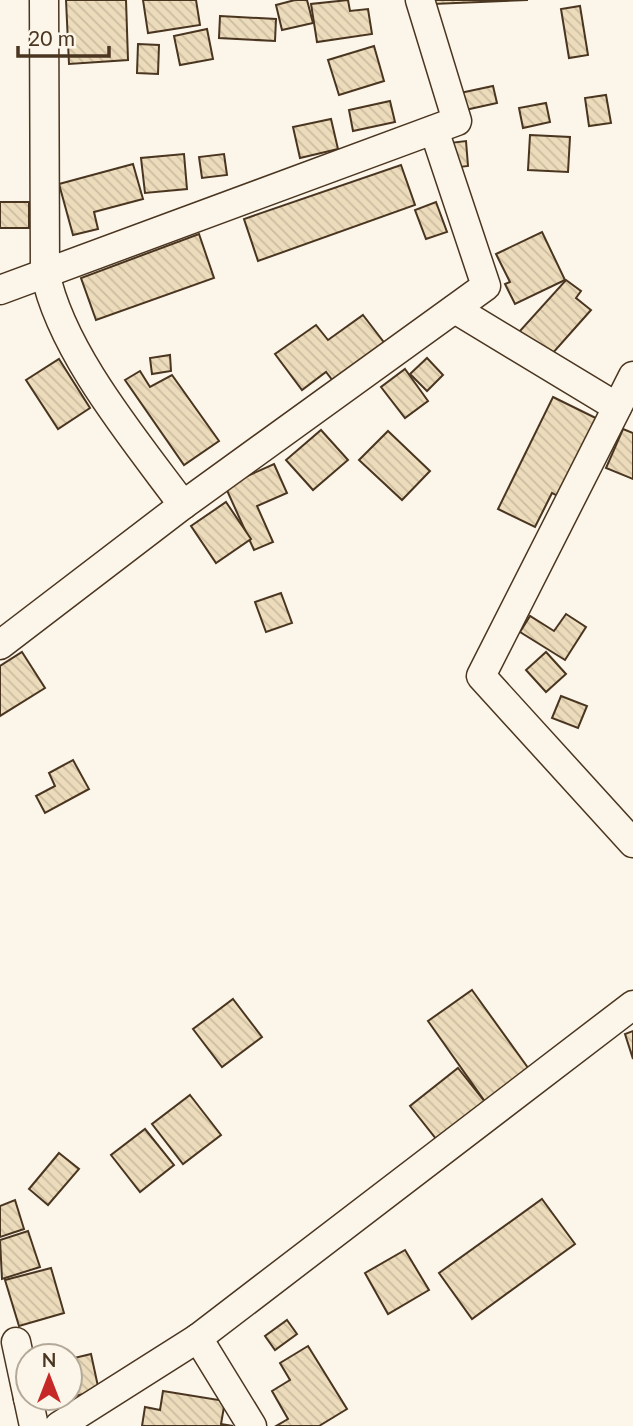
<svg xmlns="http://www.w3.org/2000/svg" width="633" height="1426" viewBox="0 0 633 1426" font-family="Lato,sans-serif">
  <style>
    .building { fill: url(#building-back-hatch); stroke: #4a3520; stroke-width: 2 }
    .lines { fill: none; stroke-linecap: round; stroke-linejoin: round }
    .minor-casing { stroke: #4a3520; stroke-width: 31 }
    .minor { stroke: #fbf6e9; stroke-width: 28 }
  </style>
  <defs>
    <pattern id="building-back-hatch" width="6" height="6" patternUnits="userSpaceOnUse" patternTransform="scale(1.75)"><rect width="6" height="6" fill="#ecdcbc"/><path d="M-1 5l2 2M0 0l6 6M5-1l2 2" fill="none" stroke="#ccbda1"/></pattern>
  </defs>
  <rect width="100%" height="100%" fill="#fbf6e9"/>
  <g class="building">
    <path d="M66,0h60l2,60 -59,4z"/>
    <path d="M143,0h53l4,25 -52,8z"/>
    <path d="M295,0h12l6,23 -31,7 -6,-25z"/>
    <path d="M348,0l2,11 18,-2 4,25 -55,8 -6,-38z"/>
    <path d="M433,0h95l-95,4z"/>
    <path d="M580,6l8,49 -19,3 -8,-49z"/>
    <path d="M220,16l56,3 -1,22 -56,-3z"/>
    <path d="M207,29l6,30 -33,6 -6,-29z"/>
    <path d="M138,44l21,1 -1,29 -21,-1z"/>
    <path d="M374,46l10,35 -45,14 -11,-35z"/>
    <path d="M493,86l4,17 -32,7 -5,-17z"/>
    <path d="M606,95l5,28 -22,3 -4,-28z"/>
    <path d="M390,101l5,21 -42,9 -4,-21z"/>
    <path d="M546,103l4,19 -27,6 -4,-20z"/>
    <path d="M331,119l7,30 -38,9 -7,-31z"/>
    <path d="M530,135l40,2 -2,35 -40,-2z"/>
    <path d="M466,141l2,25 -24,3 -3,-25z"/>
    <path d="M184,154l3,35 -42,4 -4,-35z"/>
    <path d="M224,154l3,21 -25,3 -3,-21z"/>
    <path d="M133,164l10,35 -49,13 4,17 -25,6 -14,-51z"/>
    <path d="M401,165l14,40 -157,56 -14,-42z"/>
    <rect x="0" y="202" width="29" height="26"/>
    <path d="M436,202l11,30 -21,7 -11,-29z"/>
    <path d="M542,232l23,48 -50,24 -10,-20 5,-2 -14,-28z"/>
    <path d="M199,234l15,44 -118,42 -15,-42z"/>
    <path d="M566,280l15,11 -5,7 15,12 -39,44 -33,-22z"/>
    <path d="M363,315l23,30 -53,36 -7,-9 -24,18 -27,-36 41,-29 12,15z"/>
    <path d="M170,355l1,16 -19,3 -2,-16z"/>
    <path d="M427,358l16,17 -16,16 -17,-17z"/>
    <path d="M59,359l31,49 -32,21 -32,-49z"/>
    <path d="M405,369l23,32 -23,17 -24,-31z"/>
    <path d="M140,371l10,16 22,-12 47,66 -35,24 -59,-85z"/>
    <path d="M553,397l59,29 -42,77 -18,-10 -17,34 -37,-18z"/>
    <path d="M623,429l10,4v46l-27,-11z"/>
    <path d="M321,430l27,30 -35,30 -27,-30z"/>
    <path d="M388,431l42,40 -28,29 -43,-40z"/>
    <path d="M274,464l13,29 -30,13 16,36 -19,8 -29,-64z"/>
    <path d="M226,502l25,37 -35,24 -25,-37z"/>
    <path d="M281,593l11,30 -26,9 -11,-30z"/>
    <path d="M566,614l20,13 -21,33 -45,-28 10,-16 24,15z"/>
    <path d="M22,652l23,36 -45,28v-50z"/>
    <path d="M546,652l20,22 -20,18 -20,-22z"/>
    <path d="M561,696l26,10 -9,22 -26,-10z"/>
    <path d="M73,760l16,29 -44,24 -9,-17 19,-10 -6,-13z"/>
    <path d="M472,990l59,82 -45,31 -58,-82z"/>
    <path d="M233,999l29,38 -40,30 -29,-38z"/>
    <path d="M633,1031v28l-8,-25z"/>
    <path d="M458,1068l27,34 -48,38 -27,-34z"/>
    <path d="M190,1095l31,40 -38,29 -31,-40z"/>
    <path d="M145,1129l29,36 -34,27 -29,-37z"/>
    <path d="M59,1153l20,16 -31,36 -19,-16z"/>
    <path d="M542,1199l33,45 -103,75 -33,-46z"/>
    <path d="M15,1200l9,29 -24,8v-31z"/>
    <path d="M28,1231l12,36 -38,12 -2,-39z"/>
    <path d="M405,1250l24,40 -41,24 -23,-41z"/>
    <path d="M51,1268l13,45 -45,13 -14,-46z"/>
    <path d="M287,1320l10,14 -22,16 -10,-14z"/>
    <path d="M308,1346l39,63 -28,17h-43l12,-7 -16,-28 18,-11 -10,-17z"/>
    <path d="M91,1354l8,37 -29,6v-38z"/>
    <path d="M163,1391l62,10 -4,23 12,2h-91l3,-19 15,3z"/>
  </g>
  <g class="lines">
    <g class="minor-casing">
      <g id="minor">
        <path d="M44,0l1,272c16,80 90,168 138,233"/>
        <path d="M0,290l457,-169 -37,-121"/>
        <path d="M455,309l162,98"/>
        <path d="M633,376l-152,300 152,167"/>
        <path d="M0,645l183,-140 303,-219 -52,-156"/>
        <path d="M198,1338l54,88"/>
        <path d="M16,1342l12,56"/>
        <path d="M28,1398l6,28"/>
        <path d="M59,1426l139,-88 435,-333"/>
      </g>
    </g>
    <use href="#minor" class="minor"/>
  </g>
  <g transform="translate(49 1377)"><circle r="33" fill="#fbf6e9" stroke="#b4a999" stroke-width="2"/>
  <path d="M0-5L12 26L0 18L-12 26Z" fill="#c62828"/>
  <text y="-10" font-size="19" font-weight="bold" text-anchor="middle" fill="#4a3520">N</text>
  </g>
  <path d="M18 46v10h91v-10" fill="none" stroke="#4a3520" stroke-width="3.5"/>
  <text x="28" y="46" font-size="21" fill="#4a3520" stroke="#fbf6e9" stroke-width="5" paint-order="stroke">20 m</text>
</svg>
